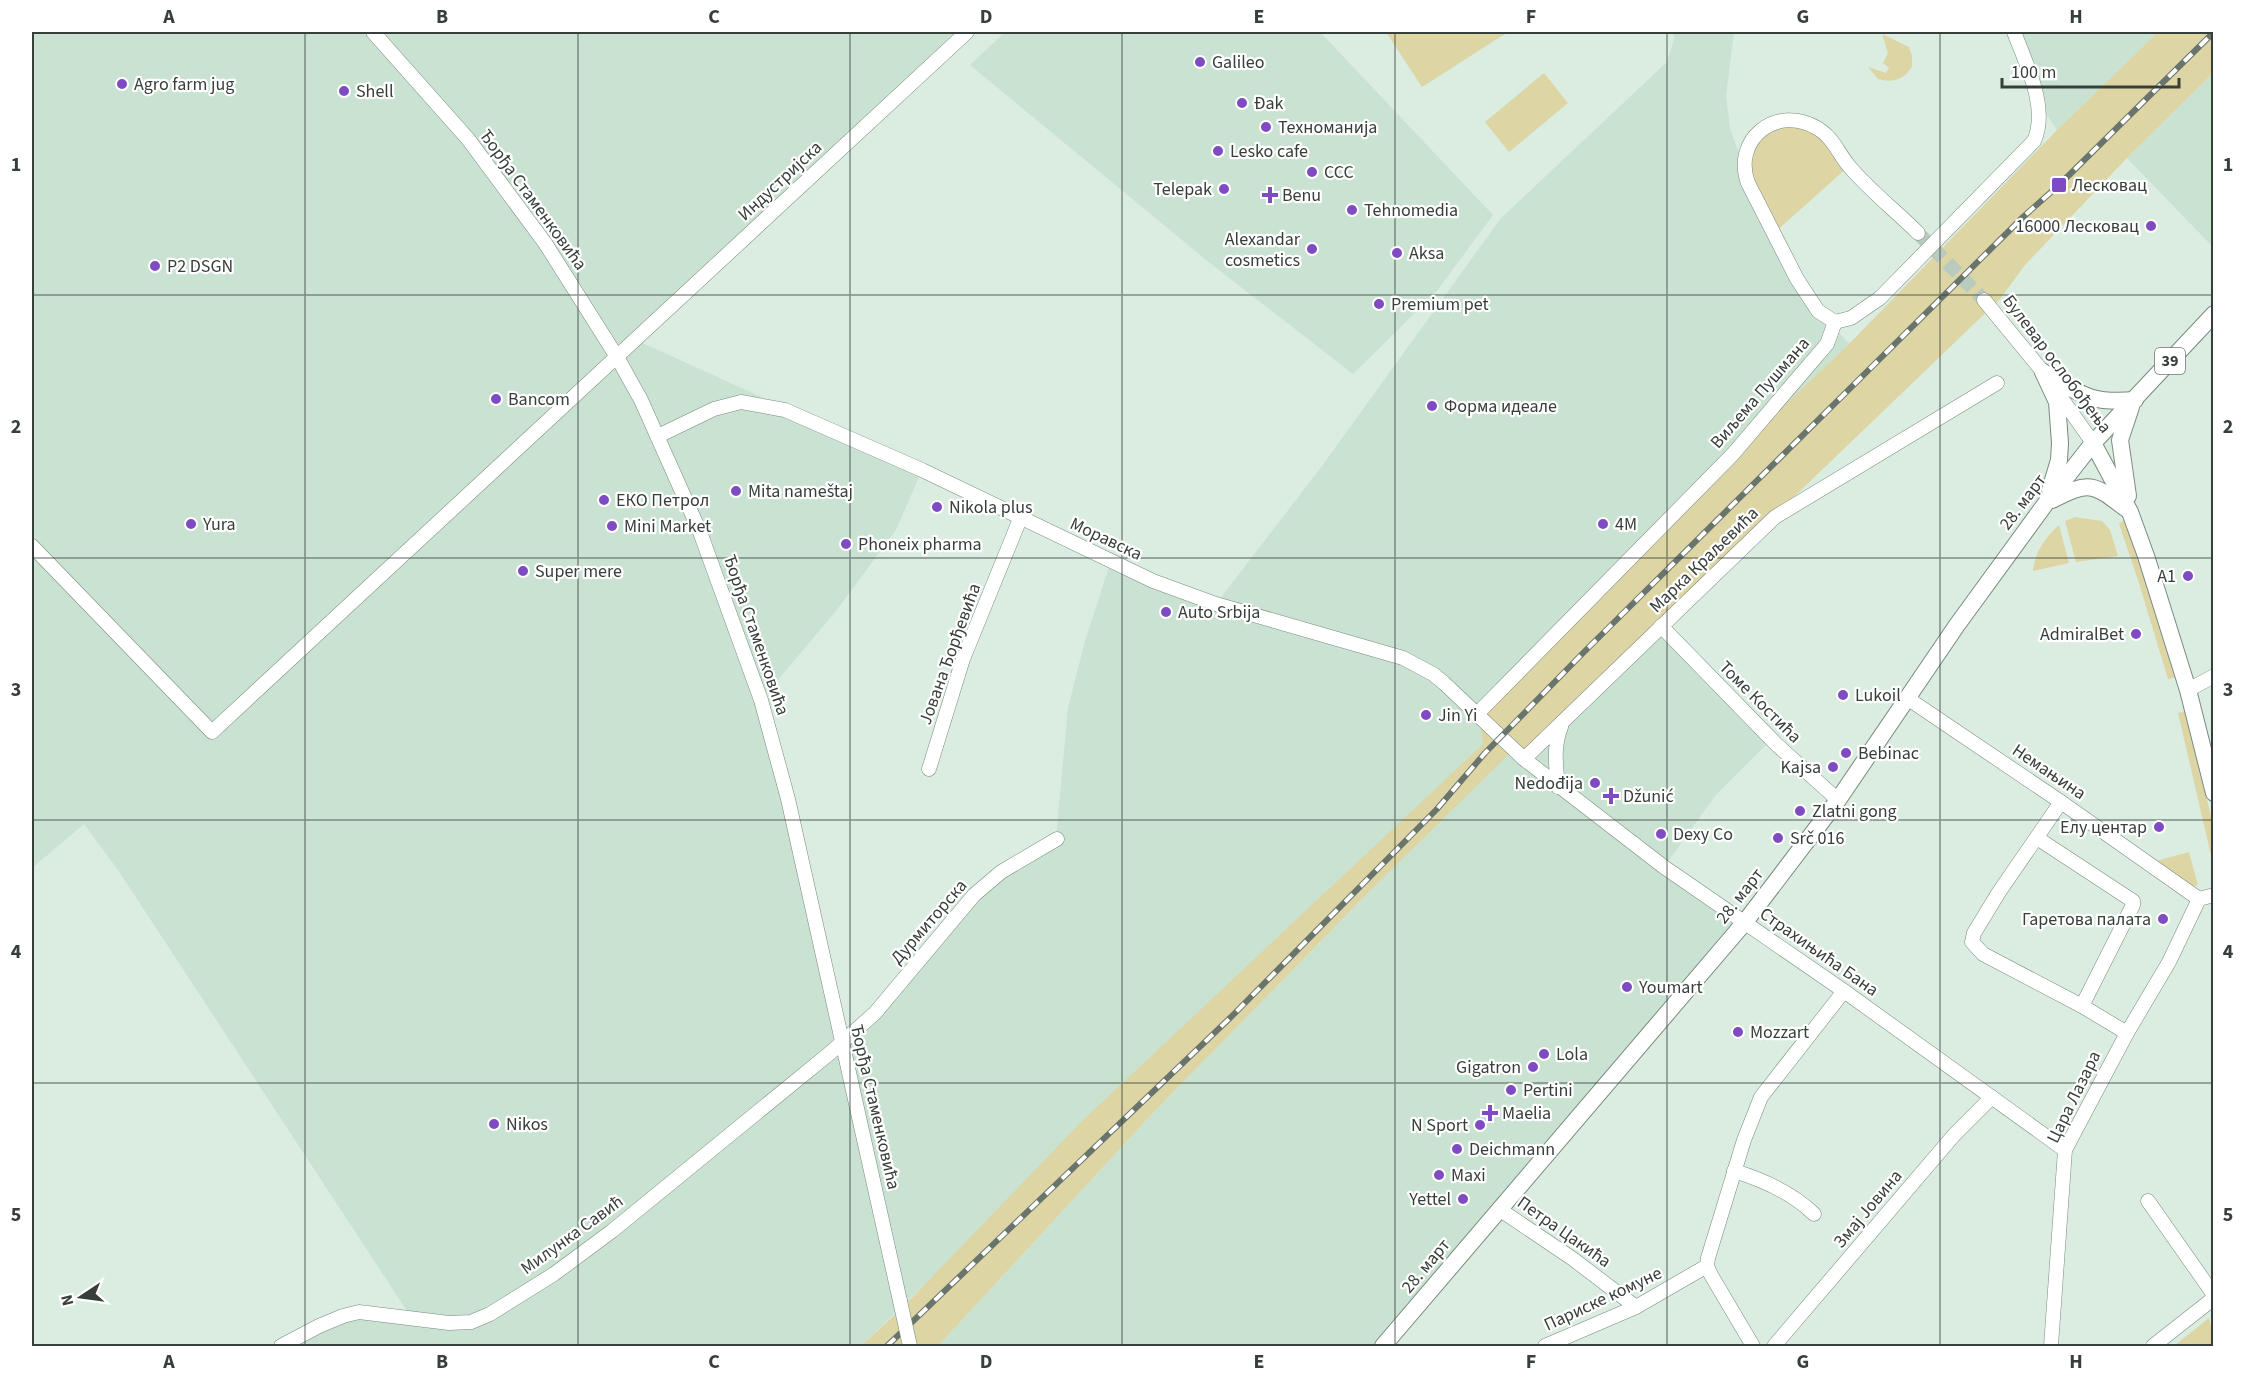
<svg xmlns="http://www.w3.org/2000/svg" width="2245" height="1378" viewBox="0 0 2245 1378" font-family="'Source Sans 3',sans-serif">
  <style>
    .built { fill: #c9e2d1 }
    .green { fill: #ded5a5 }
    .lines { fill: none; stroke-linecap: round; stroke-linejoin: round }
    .minor-tunnel { stroke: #b9cabf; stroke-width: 14; stroke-dasharray: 14 7; stroke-linecap: butt }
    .minor-casing { stroke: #798a7f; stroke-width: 15 }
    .major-casing { stroke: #798a7f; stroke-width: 18 }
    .minor { stroke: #fff; stroke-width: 14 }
    .major { stroke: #fff; stroke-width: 16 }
    .rail-casing { stroke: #68746c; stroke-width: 6 }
    .rail { stroke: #fff; stroke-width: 4; stroke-dasharray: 11; stroke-linecap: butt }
    .minor-bridge-casing { stroke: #798a7f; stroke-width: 15; stroke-linecap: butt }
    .minor-bridge { stroke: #fff; stroke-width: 14 }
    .grid { fill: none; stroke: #373f3a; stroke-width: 1.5; stroke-opacity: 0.55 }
    .poi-dot { fill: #7f4bc2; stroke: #fff; stroke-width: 2 }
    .labels { text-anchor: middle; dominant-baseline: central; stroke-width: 4.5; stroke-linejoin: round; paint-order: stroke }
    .shield { fill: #fff; stroke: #737975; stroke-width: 1.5 }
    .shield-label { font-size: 16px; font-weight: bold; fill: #373f3a }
    .poi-label { font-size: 18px; fill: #373f3a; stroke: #fff; text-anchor: start }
    .street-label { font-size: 18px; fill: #373f3a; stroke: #fff }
    .neatline { fill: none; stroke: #373f3a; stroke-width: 2 }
    .grid-label { font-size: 20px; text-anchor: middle; font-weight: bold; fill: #373f3a }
  </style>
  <rect width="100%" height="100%" fill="#daede0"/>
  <g class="built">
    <path d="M32,32h935l-331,308 286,130 -26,60 -60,81 -75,89 80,342 133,-147 82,-56 12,-131 17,-67 26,-80 105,43 106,-138 179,-248 166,-156 8,-25 -4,-5h63l-8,64 4,32 7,20 8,12v15l81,143 23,26 -116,110 -255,259 5,31 -622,602h-580l62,-30 68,1 -293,-447 -34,-46 -52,44z"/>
    <path d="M1005,32h315l173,183 -57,77 -83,82 -143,-111 -240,-198z"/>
    <path d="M2014,32h144l-101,98 -19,-29z"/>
    <path d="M2213,73v174l-86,-89z"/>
    <path d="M1661,626l109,115 -55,55 -51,71 81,55 -362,424h-445l212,-230 216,-221 149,-148z"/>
  </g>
  <g class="green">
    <path d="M1386,32h122l-86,55z"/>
    <path d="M2158,32h55v41l-86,85 -102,107 -25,34 -476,457 -9,-8 -149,147 -216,221 -212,230h-77l41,-38 180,-187 401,-377 -5,-31 255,-259 116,-110 208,-214z"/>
    <path d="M1882,34l27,13 3,9v11c-9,13 -19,16 -34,12l-10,-12 18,6 3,-5 -6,-5 5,-10z"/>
    <path d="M1544,73l24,30 -59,49 -24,-30z"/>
    <path d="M1802,121l47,45 -76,68 -25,-51 3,-39 10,-15z"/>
    <path d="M2075,517l27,4 8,9 8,26 -42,6 -11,-41z"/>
    <path d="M2124,520h3l50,157 -9,2 -30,-99 -19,-56z"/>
    <path d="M2059,525l10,38 -36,8c2,-20 12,-33 26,-46z"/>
    <path d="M2186,711l27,114v39l-35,-151z"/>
    <path d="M2189,852l9,33 -8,2 -34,-26z"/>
    <path d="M2209,1318l4,15v13h-39z"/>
  </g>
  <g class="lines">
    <path class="minor-tunnel" d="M1918,233l66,67"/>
    <g class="minor-casing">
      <g id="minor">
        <path d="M373,32l95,107 77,104 72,114 24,43 59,132 61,168 27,99 112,502"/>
        <path d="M1984,300l59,72 50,71"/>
        <path d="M1835,322l-17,-11 -21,-32 -49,-96c-16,-44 29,-79 69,-55 16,9 21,25 32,38 20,24 47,45 69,67"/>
        <path d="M1835,322l16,-4 29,-20 154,-157c15,-33 -8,-77 -20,-109"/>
        <path d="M658,436l56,-27 27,-7 44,8 137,60 231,111 63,23 187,54 30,16 11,9 80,76 140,108 180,124 221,159"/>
        <path d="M32,546l180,186 755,-700"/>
        <path d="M1661,626l115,118 62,56"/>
        <path d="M2188,690l26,-14"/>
        <path d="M1907,698l154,104 138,97"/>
        <path d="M1478,713l255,-259 94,-110 8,-22"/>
        <path d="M1524,759l251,-242 222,-134"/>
        <path d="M929,769l34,-110 57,-140"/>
        <path d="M1558,787c-2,-22 -5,-40 3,-60"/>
        <path d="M2061,802l-62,90 -25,41 -2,9 11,12 99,52 45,27"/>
        <path d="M2037,838l96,63v4l-51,101"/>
        <path d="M1734,1171c30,9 57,21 80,43"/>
        <path d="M2148,1201l66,94"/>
        <path d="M1499,1209l74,50 63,48"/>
        <path d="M281,1346l38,-20 24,-10 16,-4 90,11 22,-1 19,-8 64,-40 58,-43 218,-178 45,-40 99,-118 27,-23 56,-33"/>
        <path d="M1545,1346l91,-39 71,-41"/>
        <path d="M1753,1346l-42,-71 -4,-9 1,-8 36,-118 17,-43 83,-106"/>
        <path d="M1774,1346l180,-211 38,-38"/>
        <path d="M2051,1346l14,-196 62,-117 42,-71 30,-63 15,-4"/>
        <path d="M2153,1346l61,-48"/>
      </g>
    </g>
    <g class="major-casing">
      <g id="major">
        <path d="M2043,372l14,30 3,41 -1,17 -9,30"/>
        <path d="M2043,372c38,22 46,32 92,28"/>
        <path d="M2093,443l37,69 16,44 42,134 26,103"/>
        <path d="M2128,496l-8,-56 11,-33"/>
        <path d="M2052,500c37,-19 41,-17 73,8"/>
        <path d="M1383,1346l362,-424 93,-122 119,-175 89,-122 47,-60 121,-129"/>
      </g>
    </g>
    <use href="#minor" class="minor"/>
    <use href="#major" class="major"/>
    <g class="rail-casing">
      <path id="rail" d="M887,1346l344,-329 206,-208 48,-56 98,-100 440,-436 36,-32 155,-153"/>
    </g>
    <use href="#rail" class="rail"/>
    <g class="minor-bridge-casing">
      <path id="minor-bridge" d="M900,1301l10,45"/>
    </g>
    <use href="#minor-bridge" class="minor-bridge"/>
  </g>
  <path class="grid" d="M305,32v1314M578,32v1314M850,32v1314M1122,32v1314M1395,32v1314M1667,32v1314M1940,32v1314M32,295h2182M32,558h2182M32,820h2182M32,1083h2182"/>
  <g class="poi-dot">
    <circle cx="1200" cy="62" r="6"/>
    <circle cx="122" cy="84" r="6"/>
    <circle cx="344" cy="91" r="6"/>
    <circle cx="1242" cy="103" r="6"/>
    <circle cx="1266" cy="127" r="6"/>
    <circle cx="1218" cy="151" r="6"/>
    <circle cx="1312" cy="172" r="6"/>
    <rect x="2051" y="177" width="16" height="16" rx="3"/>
    <circle cx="1224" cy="189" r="6"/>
    <path d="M1267 186h6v6h6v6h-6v6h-6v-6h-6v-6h6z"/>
    <circle cx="1352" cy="210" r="6"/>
    <circle cx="2151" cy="226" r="6"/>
    <circle cx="1312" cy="249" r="6"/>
    <circle cx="1397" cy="253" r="6"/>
    <circle cx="155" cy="266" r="6"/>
    <circle cx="1379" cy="304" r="6"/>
    <circle cx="496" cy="399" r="6"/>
    <circle cx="1432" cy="406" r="6"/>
    <circle cx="736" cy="491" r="6"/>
    <circle cx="604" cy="500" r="6"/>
    <circle cx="937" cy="507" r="6"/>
    <circle cx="191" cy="524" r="6"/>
    <circle cx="1603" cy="524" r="6"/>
    <circle cx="612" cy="526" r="6"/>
    <circle cx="846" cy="544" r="6"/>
    <circle cx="523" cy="571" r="6"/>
    <circle cx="2188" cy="576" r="6"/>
    <circle cx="1166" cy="612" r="6"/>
    <circle cx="2136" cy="634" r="6"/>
    <circle cx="1843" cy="695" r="6"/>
    <circle cx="1426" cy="715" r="6"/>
    <circle cx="1846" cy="753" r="6"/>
    <circle cx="1833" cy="767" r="6"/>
    <circle cx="1595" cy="783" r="6"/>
    <path d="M1608 787h6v6h6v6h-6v6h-6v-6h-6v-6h6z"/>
    <circle cx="1800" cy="811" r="6"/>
    <circle cx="2159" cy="827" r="6"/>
    <circle cx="1661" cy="834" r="6"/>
    <circle cx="1778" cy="838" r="6"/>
    <circle cx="2163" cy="919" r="6"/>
    <circle cx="1627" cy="987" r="6"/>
    <circle cx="1738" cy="1032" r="6"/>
    <circle cx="1544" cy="1054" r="6"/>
    <circle cx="1533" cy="1067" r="6"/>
    <circle cx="1511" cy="1090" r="6"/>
    <path d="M1487 1104h6v6h6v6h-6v6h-6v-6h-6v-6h6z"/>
    <circle cx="494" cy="1124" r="6"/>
    <circle cx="1480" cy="1125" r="6"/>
    <circle cx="1457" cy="1149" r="6"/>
    <circle cx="1439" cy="1175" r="6"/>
    <circle cx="1463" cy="1199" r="6"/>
  </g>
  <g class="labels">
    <rect class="shield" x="2155" y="348" width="30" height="26" rx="4.5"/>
    <g class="shield-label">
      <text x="2170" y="361">39</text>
    </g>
    <g class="poi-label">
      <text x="1212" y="62">Galileo</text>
      <text x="134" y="84">Agro farm jug</text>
      <text x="356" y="91">Shell</text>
      <text x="1254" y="103">Đak</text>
      <text x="1278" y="127">Техноманија</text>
      <text x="1230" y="151">Lesko cafe</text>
      <text x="1324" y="172">CCC</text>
      <text x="2072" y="185">Лесковац</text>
      <text x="1212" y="189" text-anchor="end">Telepak</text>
      <text x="1282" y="195">Benu</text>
      <text x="1364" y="210">Tehnomedia</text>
      <text x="2139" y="226" text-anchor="end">16000 Лесковац</text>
      <text x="1300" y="239" text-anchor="end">Alexandar<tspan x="1300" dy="21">cosmetics</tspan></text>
      <text x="1409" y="253">Aksa</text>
      <text x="167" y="266">P2 DSGN</text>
      <text x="1391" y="304">Premium pet</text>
      <text x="508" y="399">Bancom</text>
      <text x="1444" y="406">Форма идеале</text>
      <text x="748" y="491">Mita nameštaj</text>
      <text x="616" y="500">ЕКО Петрол</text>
      <text x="949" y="507">Nikola plus</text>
      <text x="203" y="524">Yura</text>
      <text x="1615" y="524">4M</text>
      <text x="624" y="526">Mini Market</text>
      <text x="858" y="544">Phoneix pharma</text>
      <text x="535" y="571">Super mere</text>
      <text x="2176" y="576" text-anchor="end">A1</text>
      <text x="1178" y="612">Auto Srbija</text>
      <text x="2124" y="634" text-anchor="end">AdmiralBet</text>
      <text x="1855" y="695">Lukoil</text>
      <text x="1438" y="715">Jin Yi</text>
      <text x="1858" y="753">Bebinac</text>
      <text x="1821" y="767" text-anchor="end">Kajsa</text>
      <text x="1583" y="783" text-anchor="end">Nedođija</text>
      <text x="1623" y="796">Džunić</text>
      <text x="1812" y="811">Zlatni gong</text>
      <text x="2147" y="827" text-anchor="end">Елу центар</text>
      <text x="1673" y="834">Dexy Co</text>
      <text x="1790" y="838">Srč 016</text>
      <text x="2151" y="919" text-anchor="end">Гаретова палата</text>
      <text x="1639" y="987">Youmart</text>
      <text x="1750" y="1032">Mozzart</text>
      <text x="1556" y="1054">Lola</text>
      <text x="1521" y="1067" text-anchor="end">Gigatron</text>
      <text x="1523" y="1090">Pertini</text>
      <text x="1502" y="1113">Maelia</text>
      <text x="506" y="1124">Nikos</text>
      <text x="1468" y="1125" text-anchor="end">N Sport</text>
      <text x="1469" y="1149">Deichmann</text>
      <text x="1451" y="1175">Maxi</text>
      <text x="1451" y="1199" text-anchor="end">Yettel</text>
    </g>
    <g class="street-label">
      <text transform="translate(780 181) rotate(-43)">Индустријска</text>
      <text transform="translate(533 200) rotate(54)">Ђорђа Стаменковића</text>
      <text transform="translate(2057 364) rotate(53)">Булевар ослобођења</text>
      <text transform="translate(1760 393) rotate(-49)">Виљема Пушмана</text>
      <text transform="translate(2023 502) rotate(-53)">28. март</text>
      <text transform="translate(1106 539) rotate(25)">Моравска</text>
      <text transform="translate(1704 560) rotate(-44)">Марка Краљевића</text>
      <text transform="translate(756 635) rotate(71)">Ђорђа Стаменковића</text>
      <text transform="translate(950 654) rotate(-70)">Јована Ђорђевића</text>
      <text transform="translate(1760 702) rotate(45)">Томе Костића</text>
      <text transform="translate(2049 772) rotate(34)">Немањина</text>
      <text transform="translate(1740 896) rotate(-52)">28. март</text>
      <text transform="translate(929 922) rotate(-49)">Дурмиторска</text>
      <text transform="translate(1819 952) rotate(35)">Страхињића Бана</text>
      <text transform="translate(2074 1097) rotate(-64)">Цара Лазара</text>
      <text transform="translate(875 1107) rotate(77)">Ђорђа Стаменковића</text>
      <text transform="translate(1868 1209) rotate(-50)">Змај Јовина</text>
      <text transform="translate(1564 1232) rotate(35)">Петра Цакића</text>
      <text transform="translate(572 1235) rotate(-36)">Милунка Савић</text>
      <text transform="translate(1426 1266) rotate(-50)">28. март</text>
      <text transform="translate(1603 1299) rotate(-25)">Париске комуне</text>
    </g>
  </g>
  <rect width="2245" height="1378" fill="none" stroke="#ffffff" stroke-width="66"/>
  <g transform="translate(81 1297) rotate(257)" stroke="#ffffff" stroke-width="4.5" paint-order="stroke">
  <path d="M0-4.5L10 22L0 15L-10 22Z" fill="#373f3a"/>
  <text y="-9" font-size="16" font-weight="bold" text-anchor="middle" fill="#373f3a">N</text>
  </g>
  <path d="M2002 78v9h177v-9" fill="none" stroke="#373f3a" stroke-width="3"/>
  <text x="2011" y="78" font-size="18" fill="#373f3a" stroke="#ffffff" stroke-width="4.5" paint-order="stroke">100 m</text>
  <rect x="33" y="33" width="2179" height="1312" class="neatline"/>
  <g class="grid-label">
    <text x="169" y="23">A</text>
    <text x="442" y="23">B</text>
    <text x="714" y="23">C</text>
    <text x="986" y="23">D</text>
    <text x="1259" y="23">E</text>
    <text x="1531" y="23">F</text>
    <text x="1803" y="23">G</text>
    <text x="2076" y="23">H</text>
    <text x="16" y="171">1</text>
    <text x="2228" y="171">1</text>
    <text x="16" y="433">2</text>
    <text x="2228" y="433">2</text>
    <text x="16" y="696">3</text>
    <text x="2228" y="696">3</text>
    <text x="16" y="958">4</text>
    <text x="2228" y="958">4</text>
    <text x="16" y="1221">5</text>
    <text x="2228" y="1221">5</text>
    <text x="169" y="1368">A</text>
    <text x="442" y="1368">B</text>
    <text x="714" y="1368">C</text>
    <text x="986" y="1368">D</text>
    <text x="1259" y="1368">E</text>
    <text x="1531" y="1368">F</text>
    <text x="1803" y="1368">G</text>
    <text x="2076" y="1368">H</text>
  </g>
</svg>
